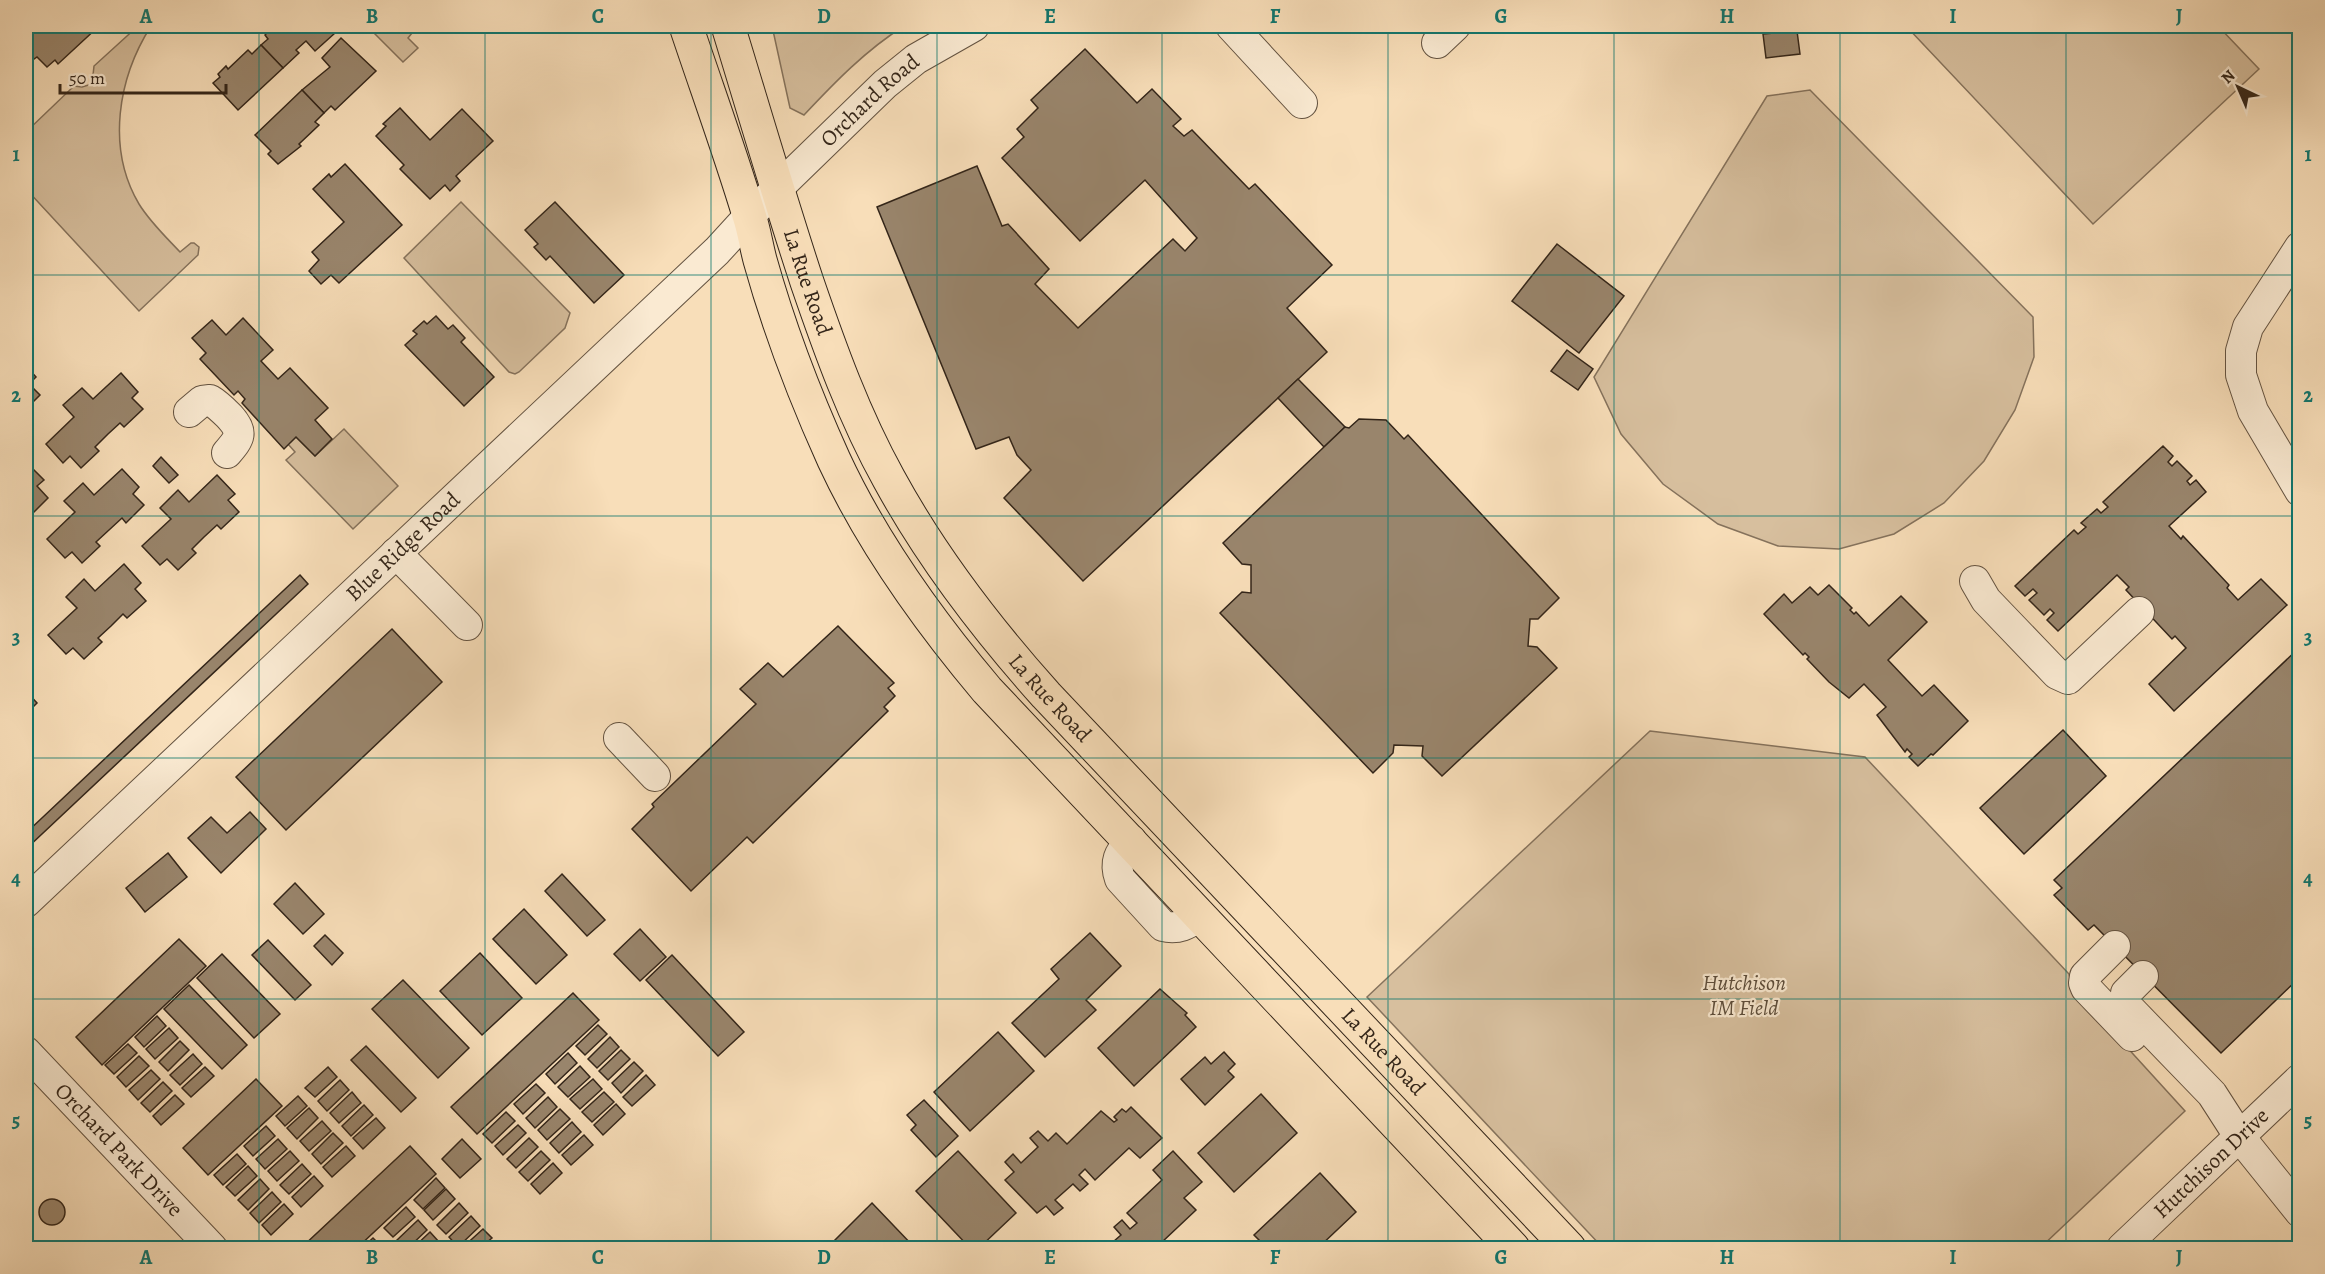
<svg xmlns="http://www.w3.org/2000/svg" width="2325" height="1274" viewBox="0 0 2325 1274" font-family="Alegreya,serif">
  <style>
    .green { fill: #d7bf9e; stroke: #85725c; stroke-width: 1.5 }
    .building { fill: #99856c; stroke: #332519; stroke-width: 1.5 }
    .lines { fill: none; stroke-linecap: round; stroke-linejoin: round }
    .minor-casing { stroke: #645341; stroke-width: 32 }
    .major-casing { stroke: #332519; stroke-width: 35 }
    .minor { stroke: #faead2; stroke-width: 30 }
    .major { stroke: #f8deb9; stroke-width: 33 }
    .grid { fill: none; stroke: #0f766e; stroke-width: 1.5; stroke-opacity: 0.55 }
    .labels { text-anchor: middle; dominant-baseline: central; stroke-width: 4.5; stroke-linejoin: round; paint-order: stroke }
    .street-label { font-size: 22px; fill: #332519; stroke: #faead2 }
    .park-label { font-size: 22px; font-style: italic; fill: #5c4c3a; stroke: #faead2 }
    .neatline { fill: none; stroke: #0f766e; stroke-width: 2 }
    .grid-label { font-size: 20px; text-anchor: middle; font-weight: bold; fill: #0f766e }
  </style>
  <rect width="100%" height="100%" fill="#f8deb9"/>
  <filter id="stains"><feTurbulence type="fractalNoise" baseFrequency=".00333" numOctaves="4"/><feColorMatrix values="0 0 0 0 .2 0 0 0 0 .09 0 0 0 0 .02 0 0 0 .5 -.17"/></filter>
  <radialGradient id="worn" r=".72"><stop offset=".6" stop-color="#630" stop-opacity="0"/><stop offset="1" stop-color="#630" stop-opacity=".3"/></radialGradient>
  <g class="green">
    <path d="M138,26h13c-33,52 -45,122 -12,178 11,18 27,33 41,48l11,-9h3l5,4 -1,8 -59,56 -113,-122v-57l48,-46 8,1 10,-3 2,-18z"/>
    <path d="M367,26h38l7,7 -4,5 10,10 -15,14z"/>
    <path d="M772,26h132c-38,24 -69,56 -100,89l-14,-7z"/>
    <path d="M1906,26h312l41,43 -166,155z"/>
    <path d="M1810,90l223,227 1,40 -19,53 -31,51 -40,42 -50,31 -55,15 -61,-3 -60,-22 -55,-40 -42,-50 -27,-57 173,-281z"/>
    <path d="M461,202l109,111 -5,15 -46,44 -4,2 -6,-2 -105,-114z"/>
    <path d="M344,429l54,57 -45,43 -67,-69 9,-8 -7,-8 8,-7 19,19z"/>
    <path d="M1650,731l215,26 204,217 3,13 113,124 -145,137h-437l-236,-251z"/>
  </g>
  <g class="building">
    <path d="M26,26h73l-41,38 -3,-4 -8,7 -10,-10 -3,2 -8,-8z"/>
    <path d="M273,26h55l7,7 -20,18 -9,-10 -10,9 3,3 -16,15 -22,-23 7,-6 -3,-4z"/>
    <path d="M1797,31l3,23 -34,4 -3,-24z"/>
    <path d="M341,38l35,33 -41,39 -4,-4 -7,7 -22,-23 28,-23 -8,-9z"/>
    <path d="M261,45l22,23 -45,42 -25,-27 7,-6 -2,-3 8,-8 2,3 20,-19 4,4z"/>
    <path d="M1085,49l52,54 15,-14 29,30 -8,7 11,10 8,-6 57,59 6,-5 77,81 -45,43 40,44 -244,229 -79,-83 27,-28 -14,-15 -8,-18 -33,12 -99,-242 100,-41 25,60 6,-2 41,45 -14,15 43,44 95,-89 12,12 12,-13 -52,-58 -65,61 -78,-83 22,-21 -7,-8 21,-21 -7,-8z"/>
    <path d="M302,90l22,23 -9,9 4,3 -20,19 2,2 -23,18 -10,-10 3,-3 -16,-16z"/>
    <path d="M400,108l30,32 32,-31 31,32 -37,35 4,5 -10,10 -5,-6 -15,14 -30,-30 4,-4 -28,-29 10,-10 -3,-2z"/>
    <path d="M345,164l57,61 -63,58 -8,-8 -10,9 -12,-13 10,-11 -7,-8 32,-30 -31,-33 16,-15 2,3z"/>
    <path d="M555,202l69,73 -30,28 -44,-47 -4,4 -12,-13 4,-3 -13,-14z"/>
    <path d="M1557,244l67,52 -45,57 -67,-52z"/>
    <path d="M436,316l12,13 5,-4 12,13 -4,4 33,35 -30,29 -59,-61 12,-11 -4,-3 11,-10 3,3z"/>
    <path d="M243,318l30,32 -12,11 17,18 12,-11 38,40 -13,12 17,19 -17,17 -19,-19 -12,12 -42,-46 3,-4 -7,-8 -4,4 -34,-36 6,-6 -14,-15 20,-18 14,15z"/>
    <path d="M1567,350l26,19 -15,21 -27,-19z"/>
    <path d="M26,366l10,11 -7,7 11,11 -14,14z"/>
    <path d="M121,373l17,19 -6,6 11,11 -19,18 -4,-4 -12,11 -13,13 4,4 -18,17 -11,-12 -7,7 -17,-19 28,-27 -11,-12 19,-17 11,11z"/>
    <path d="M1298,379l47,48 -21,20 -46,-49z"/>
    <path d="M1359,419l27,1 18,19 4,-4 151,163 -21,21h-8l-2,27 9,1 20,21 -115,108 -20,-20 1,-10 -29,-1 -1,8 -20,20 -153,-160 22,-21 9,1v-28l-9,-1 -19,-21 122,-116 4,1z"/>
    <path d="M2163,446l10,10 -5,6 4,4 5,-5 15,15 -5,5 3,4 6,-5 10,12 -37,34 12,13 2,-3 46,49 -2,3 11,12 23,-21 26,26 -113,106 -25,-27 37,-36 -11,-12 -3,3 -46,-49 3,-3 -12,-12 -59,56 -11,-11 7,-7 -4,-4 -6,6 -15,-15 8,-7 -4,-4 -8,7 -10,-10 59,-56 4,4 8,-7 -5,-4 16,-14 4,4 7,-6 -5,-5z"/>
    <path d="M161,457l17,18 -9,8 -16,-17z"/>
    <path d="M26,462l18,18 -7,6 11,12 -18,18 -4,-4z"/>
    <path d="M122,469l17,18 -6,7 11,11 -18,18 -4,-5 -26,24 4,4 -18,17 -10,-11 -7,6 -18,-19 28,-27 -11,-11 19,-18 11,12z"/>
    <path d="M217,475l18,19 -7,6 11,12 -18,17 -4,-4 -13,12 -12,12 4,4 -18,17 -11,-11 -7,6 -18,-19 29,-27 -11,-11 18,-18 11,12z"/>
    <path d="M124,564l17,19 -6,6 11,12 -19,17 -4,-4 -12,12 -13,12 4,4 -18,17 -11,-11 -7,6 -18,-19 29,-27 -11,-11 18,-18 11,12z"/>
    <path d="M300,575l8,9 -282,265v-16z"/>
    <path d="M1829,585l23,23 -2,2 4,4 2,-2 13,14 32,-30 26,26 -39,38 34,36 12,-11 34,36 -35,34 -2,-1 -13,12 -9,-9 3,-3 -5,-5 -2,3 -28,-37 9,-8 -22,-23 -15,14 -20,-16 -22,-23 2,-2 -4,-4 -2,2 -39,-41 20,-20 8,9 18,-16 8,8z"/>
    <path d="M838,626l56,57 -6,5 7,8 -11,11 4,4 -135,132 -6,-6 -56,54 -59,-62 22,-22 -2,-3 104,-100 -16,-15 28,-26 15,14z"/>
    <path d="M392,629l50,53 -156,148 -50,-53z"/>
    <path d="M2300,647v330l-79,76 -127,-128 -6,5 -34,-35 8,-7 -8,-8z"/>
    <path d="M26,677l7,9 -7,5 11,12 -11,11z"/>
    <path d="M2063,730l43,46 -82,78 -44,-46z"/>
    <path d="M250,812l16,17 -45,44 -33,-35 23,-21 16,16z"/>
    <path d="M168,853l19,24 -42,35 -19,-24z"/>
    <path d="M562,874l43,46 -18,16 -42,-45z"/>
    <path d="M295,883l29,31 -21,20 -29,-30z"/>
    <path d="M524,909l43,46 -31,29 -43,-45z"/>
    <path d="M640,929l26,28 -26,24 -26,-27z"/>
    <path d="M1090,933l31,33 -35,34 10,10 -51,47 -33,-34 47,-44 -8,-10z"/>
    <path d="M325,935l18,18 -11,12 -18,-19z"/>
    <path d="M179,939l27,27 -104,99 -26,-28z"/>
    <path d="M268,940l43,45 -16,15 -43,-45z"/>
    <path d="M480,953l42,45 -40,37 -42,-44z"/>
    <path d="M222,954l58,60 -26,24 -57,-60z"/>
    <path d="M672,955l72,77 -26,24 -72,-76z"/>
    <path d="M403,980l66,68 -31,30 -66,-69z"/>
    <path d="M189,985l58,60 -25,24 -58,-60z"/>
    <path d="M1160,989l27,24 -2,2 11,12 -62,59 -36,-38z"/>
    <path d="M573,993l26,27 -122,114 -26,-27z"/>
    <path d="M157,1016l9,10 -22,21 -9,-10z"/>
    <path d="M598,1025l9,9 -22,21 -9,-9z"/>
    <path d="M169,1028l9,10 -23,21 -9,-10z"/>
    <path d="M998,1032l36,39 -64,60 -36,-39z"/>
    <path d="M610,1037l9,10 -22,21 -9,-9z"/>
    <path d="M180,1041l9,9 -21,21 -9,-9z"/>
    <path d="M128,1044l9,9 -23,21 -9,-9z"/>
    <path d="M366,1046l50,52 -15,14 -50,-52z"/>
    <path d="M621,1050l9,9 -22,21 -9,-9z"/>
    <path d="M1224,1052l11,12 -7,7 6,6 -29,28 -24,-26 24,-22 6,7z"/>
    <path d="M568,1053l9,10 -22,21 -9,-10z"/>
    <path d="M193,1054l9,10 -22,21 -10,-10z"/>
    <path d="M139,1056l10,10 -23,21 -9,-10z"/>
    <path d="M634,1062l9,9 -22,22 -9,-10z"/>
    <path d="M580,1066l10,11 -22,20 -10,-10z"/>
    <path d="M205,1067l9,9 -23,21 -9,-9z"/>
    <path d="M328,1067l9,10 -22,20 -10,-9z"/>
    <path d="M151,1070l9,9 -22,21 -9,-10z"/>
    <path d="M646,1075l9,10 -23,21 -9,-9z"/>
    <path d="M256,1079l26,27 -74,69 -25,-27z"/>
    <path d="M593,1079l9,10 -22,20 -10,-10z"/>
    <path d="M340,1080l9,10 -22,21 -9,-10z"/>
    <path d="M163,1082l9,9 -22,21 -9,-9z"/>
    <path d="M536,1084l9,9 -22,21 -9,-10z"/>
    <path d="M352,1092l9,11 -22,20 -9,-10z"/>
    <path d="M604,1092l10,10 -22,20 -10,-10z"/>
    <path d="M1261,1094l36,39 -63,59 -36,-39z"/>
    <path d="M175,1095l9,9 -23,21 -8,-9z"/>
    <path d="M298,1096l9,10 -22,20 -9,-10z"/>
    <path d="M548,1097l9,10 -22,21 -9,-10z"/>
    <path d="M924,1100l34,36 -22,21 -25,-27 5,-5 -9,-10z"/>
    <path d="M616,1104l9,10 -22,21 -9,-10z"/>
    <path d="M364,1105l9,10 -22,21 -9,-10z"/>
    <path d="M1131,1107l31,31 -22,20 -11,-10 -34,32 -10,-11 -6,6 9,9 -8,7 -7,-7 -18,16 8,8 -9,7 -8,-9 -9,7 -32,-33 9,-8 -9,-10 8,-8 8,9 17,-16 -8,-9 8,-7 10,10 8,-8 11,11 34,-33 13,11 3,-2 -3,-3 8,-8 4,3z"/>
    <path d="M309,1108l9,10 -21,21 -10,-11z"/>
    <path d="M560,1109l10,10 -23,21 -9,-10z"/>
    <path d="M506,1112l9,9 -23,22 -9,-9z"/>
    <path d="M376,1118l9,10 -22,21 -10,-11z"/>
    <path d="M322,1121l9,10 -22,20 -9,-10z"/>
    <path d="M572,1122l9,10 -22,21 -9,-10z"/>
    <path d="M518,1125l8,8 -23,22 -8,-9z"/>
    <path d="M266,1126l9,10 -22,20 -9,-10z"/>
    <path d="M333,1133l10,10 -22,21 -9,-10z"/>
    <path d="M584,1135l9,10 -22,20 -9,-10z"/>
    <path d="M529,1138l9,9 -22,21 -9,-9z"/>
    <path d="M278,1139l9,10 -22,20 -9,-10z"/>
    <path d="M462,1139l19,20 -21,19 -18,-19z"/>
    <path d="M346,1146l9,10 -23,21 -9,-10z"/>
    <path d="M410,1146l26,28 -79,74h-56z"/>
    <path d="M290,1151l9,10 -22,20 -9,-10z"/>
    <path d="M541,1151l9,9 -22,21 -9,-9z"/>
    <path d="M958,1151l58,62 -37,35h-9l-54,-57z"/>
    <path d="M1173,1151l29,31 -18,16 12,12 -35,33 5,5h-60l15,-13 -7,-8 8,-7 8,9 7,-6 -10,-10 35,-33 -9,-10z"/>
    <path d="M237,1154l9,10 -23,21 -9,-10z"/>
    <path d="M553,1163l9,10 -22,21 -9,-10z"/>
    <path d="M302,1164l9,10 -22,20 -9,-9z"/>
    <path d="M248,1166l9,10 -22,20 -9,-9z"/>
    <path d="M1320,1173l36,39 -38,36h-51l-13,-13z"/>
    <path d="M314,1176l9,10 -22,21 -9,-10z"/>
    <path d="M436,1178l9,10 -22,21 -9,-9z"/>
    <path d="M260,1179l9,10 -21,21 -10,-10z"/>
    <path d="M446,1189l9,10 -22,21 -9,-10z"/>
    <path d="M272,1192l9,10 -22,21 -9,-10z"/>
    <circle cx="52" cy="1212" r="13"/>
    <path d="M459,1203l9,10 -22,21 -9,-9z"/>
    <path d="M872,1203l43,45h-74l-7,-7z"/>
    <path d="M284,1204l9,10 -22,21 -9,-10z"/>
    <path d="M406,1207l9,10 -22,20 -9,-9z"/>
    <path d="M471,1216l9,10 -22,21 -9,-10z"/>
    <path d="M418,1220l9,10 -19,18h-5l-7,-7z"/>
    <path d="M483,1229l9,9 -12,10h-18z"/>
    <path d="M430,1232l9,10 -7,6h-19z"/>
    <path d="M373,1238l9,9 -20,1z"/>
  </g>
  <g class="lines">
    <g class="minor-casing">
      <g id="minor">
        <path d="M1231,26l71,77"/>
        <path d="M1437,43l18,-17"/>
        <path d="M2300,247l-52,80 -7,24v24l12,36 47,80"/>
        <path d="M189,412l13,-11 8,-1c7,4 13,10 19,16 15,16 11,22 -2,37"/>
        <path d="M396,553l71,72"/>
        <path d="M1975,581l11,19 71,74 11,5 71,-67"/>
        <path d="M619,738l36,38"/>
        <path d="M1131,840c-12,13 -17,22 -11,39l43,47c15,4 25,-2 37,-10"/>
        <path id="s1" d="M26,902l691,-651 32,-35 136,-132 31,-25 58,-33"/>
        <path d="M2115,946l-30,30 -1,7 2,5 46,48"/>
        <path d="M2143,976l-17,17 -1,11 87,90 27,42 61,76"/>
        <path id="s2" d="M26,1052l186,196"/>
        <path id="s3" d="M2122,1248l178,-169"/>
      </g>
    </g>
    <g class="major-casing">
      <g id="major">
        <path d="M686,26c21,63 44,126 63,189 5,15 7,30 11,45 19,68 45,136 74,200 39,84 94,160 153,230l526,558"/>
        <path id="s4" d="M728,26c26,85 51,171 79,256 23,67 47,134 82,197 43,79 97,149 157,216l523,553"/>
      </g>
    </g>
    <use href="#minor" class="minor"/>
    <use href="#major" class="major"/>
  </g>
  <path class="grid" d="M259,26v1222M485,26v1222M711,26v1222M937,26v1222M1162,26v1222M1388,26v1222M1614,26v1222M1840,26v1222M2066,26v1222M26,275h2274M26,516h2274M26,758h2274M26,999h2274"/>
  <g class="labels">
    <g class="street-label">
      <text stroke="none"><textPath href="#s1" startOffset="1164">Orchard Road</textPath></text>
      <text stroke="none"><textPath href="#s4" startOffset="268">La Rue Road</textPath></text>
      <text stroke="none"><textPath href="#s1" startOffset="518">Blue Ridge Road</textPath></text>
      <text stroke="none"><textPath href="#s4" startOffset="754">La Rue Road</textPath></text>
      <text stroke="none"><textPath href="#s4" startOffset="1240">La Rue Road</textPath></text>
      <text stroke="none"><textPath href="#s2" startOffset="135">Orchard Park Drive</textPath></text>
      <text stroke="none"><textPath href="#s3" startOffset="123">Hutchison Drive</textPath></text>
    </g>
    <g class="park-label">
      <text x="1744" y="983">Hutchison<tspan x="1744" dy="25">IM Field</tspan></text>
    </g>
  </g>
  <rect width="2325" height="1274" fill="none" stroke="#f8deb9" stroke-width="66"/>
  <g transform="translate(2238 87) rotate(316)" stroke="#faead2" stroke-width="4.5" paint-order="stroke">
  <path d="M0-4.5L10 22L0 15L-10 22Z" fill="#332519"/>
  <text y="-9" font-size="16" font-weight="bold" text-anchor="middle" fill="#332519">N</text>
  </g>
  <path d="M60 84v9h166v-9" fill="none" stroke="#332519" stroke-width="3"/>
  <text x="69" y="84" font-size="18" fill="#332519" stroke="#faead2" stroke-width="4.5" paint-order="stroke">50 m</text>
  <rect x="33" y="33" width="2259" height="1208" class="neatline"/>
  <g class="grid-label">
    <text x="146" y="23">A</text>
    <text x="372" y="23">B</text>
    <text x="598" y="23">C</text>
    <text x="824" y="23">D</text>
    <text x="1050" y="23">E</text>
    <text x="1275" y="23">F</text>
    <text x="1501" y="23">G</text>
    <text x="1727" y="23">H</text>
    <text x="1953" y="23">I</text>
    <text x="2179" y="23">J</text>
    <text x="16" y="161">1</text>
    <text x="2308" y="161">1</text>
    <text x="16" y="402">2</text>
    <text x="2308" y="402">2</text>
    <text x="16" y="644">3</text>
    <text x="2308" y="644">3</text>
    <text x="16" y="885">4</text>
    <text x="2308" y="885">4</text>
    <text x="16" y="1127">5</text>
    <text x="2308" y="1127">5</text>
    <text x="146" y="1264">A</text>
    <text x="372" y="1264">B</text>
    <text x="598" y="1264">C</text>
    <text x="824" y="1264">D</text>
    <text x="1050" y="1264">E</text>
    <text x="1275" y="1264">F</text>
    <text x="1501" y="1264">G</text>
    <text x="1727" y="1264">H</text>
    <text x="1953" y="1264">I</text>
    <text x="2179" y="1264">J</text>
  </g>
  <rect width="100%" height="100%" filter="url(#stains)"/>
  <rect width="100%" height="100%" fill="url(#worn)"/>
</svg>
